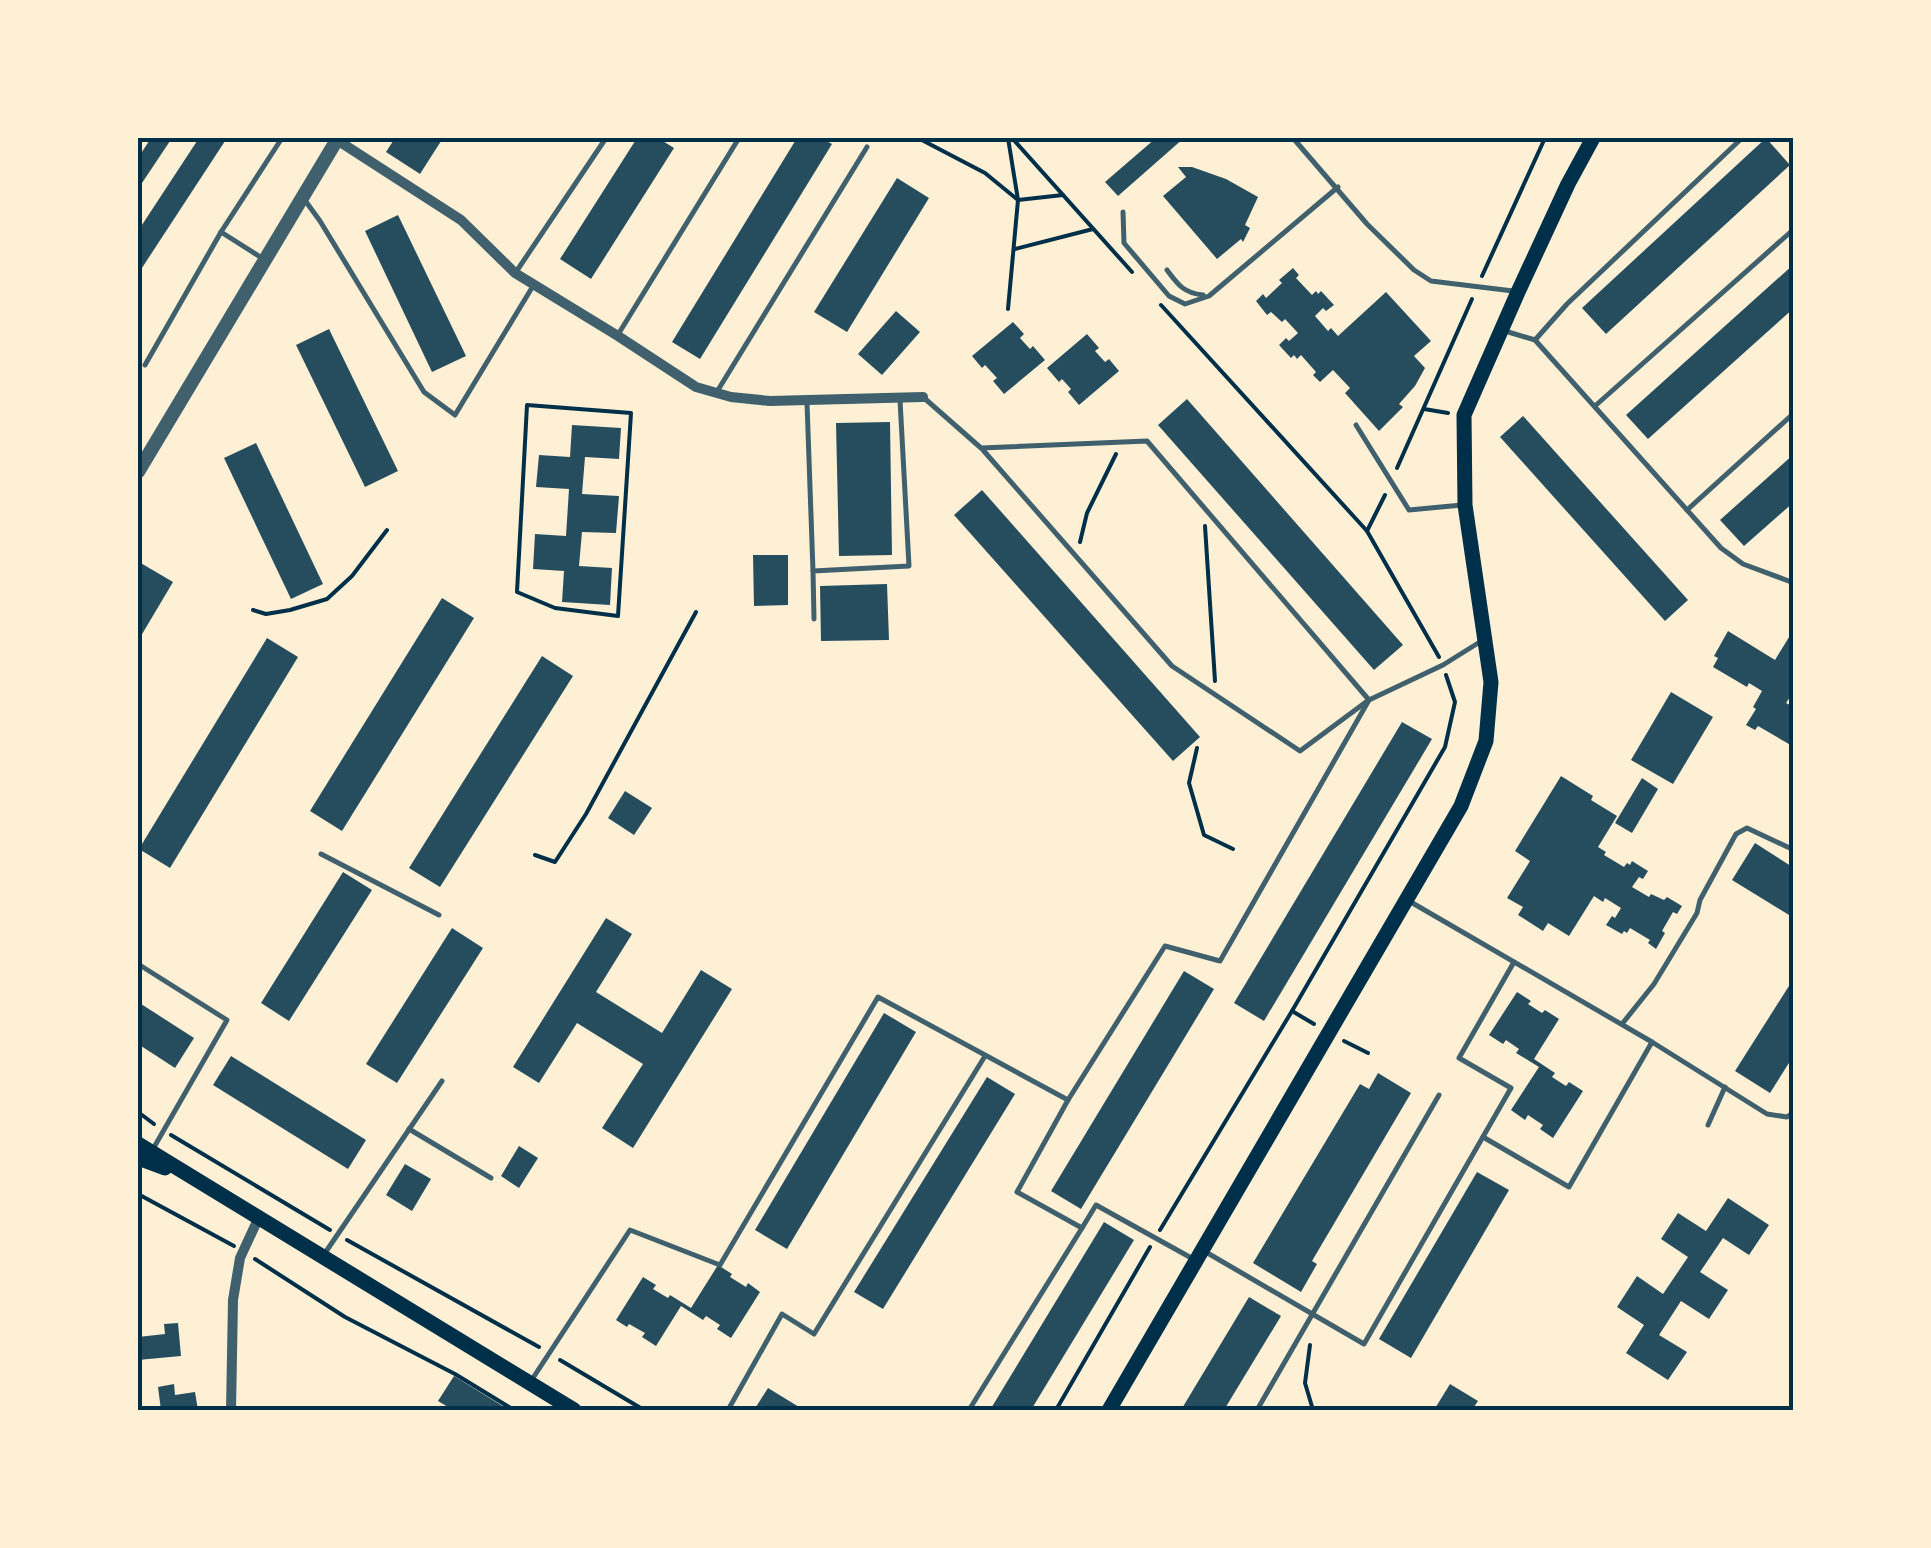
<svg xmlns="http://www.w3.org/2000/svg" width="1931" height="1548" viewBox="0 0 1931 1548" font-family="'Noto Serif',serif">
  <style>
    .building { fill: #264d5e }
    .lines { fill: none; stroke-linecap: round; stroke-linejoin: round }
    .path { stroke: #003049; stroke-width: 4 }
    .service { stroke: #3f606c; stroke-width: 5 }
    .minor { stroke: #3f606c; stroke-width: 10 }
    .tertiary { stroke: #3f606c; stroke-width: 14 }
    .secondary { stroke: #003049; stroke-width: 15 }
    .neatline { fill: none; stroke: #003049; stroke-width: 4 }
  </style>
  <rect width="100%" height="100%" fill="#fdf0d5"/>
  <g class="building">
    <path d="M151,138h21l-34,51v-31z"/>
    <path d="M199,138h28l-89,136v-43z"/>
    <path d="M395,138h48l-23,36 -34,-22z"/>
    <path d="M637,138h21l16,10 -83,131 -31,-20z"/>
    <path d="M797,138h24l11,6 -132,215 -28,-17z"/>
    <path d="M1156,138h28l-66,58 -13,-14z"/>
    <path d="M1766,138l24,27 -184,169 -24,-26z"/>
    <path d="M1178,167h14l34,12 32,18 -13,28 5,3 -7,14 -2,-3 -24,20 -54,-63 23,-19z"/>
    <path d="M897,178l32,20 -82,134 -33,-20z"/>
    <path d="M398,215l68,141 -34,16 -67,-141z"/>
    <path d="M1794,264v44l-146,131 -22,-24z"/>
    <path d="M1293,268l6,7 -3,3 16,17 4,-4 2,3 3,-3 13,14 -8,6 -3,-3 -8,8 13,15 3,-3 7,8 48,-44 45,49 -17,15 11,12 -10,18 -16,18 4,3 -24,24 -34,-38 5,-5 -17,-18 -13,12 -7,-7 3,-3 -15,-17 -4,4 -3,-4 -3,3 -12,-13 7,-7 3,3 9,-8 -13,-14 -3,3 -11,-10 -4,3 -11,-14 7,-7 3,4 16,-15 -3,-3z"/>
    <path d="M896,311l24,21 -38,43 -24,-21z"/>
    <path d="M1013,322l11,12 -4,4 10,11 3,-3 12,14 -41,34 -11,-13 4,-3 -12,-13 -3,3 -10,-12z"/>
    <path d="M329,329l69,142 -33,16 -69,-142z"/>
    <path d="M1087,334l12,14 -4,3 10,11 4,-3 10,12 -40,34 -11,-13 3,-3 -9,-10 -3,3 -12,-14z"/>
    <path d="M1187,399l216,246 -29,25 -216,-245z"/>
    <path d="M1523,416l165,184 -23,21 -165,-184z"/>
    <path d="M890,422l2,133 -53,1 -3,-133z"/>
    <path d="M572,425l49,3 -2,31 -34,-2 -3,37 37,2 -3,37 -34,-1 -3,34 33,2 -2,37 -48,-3 2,-31 -31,-2 2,-35 31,2 3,-47 -33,-2 3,-32 31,2z"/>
    <path d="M256,443l67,141 -32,15 -67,-141z"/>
    <path d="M1794,454v48l-50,44 -24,-26z"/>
    <path d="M982,490l218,247 -27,24 -219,-246z"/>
    <path d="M753,555h35v50l-34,1z"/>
    <path d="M139,562l34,20 -35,59v-77z"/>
    <path d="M887,584l2,56 -68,1 -1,-55z"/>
    <path d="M442,598l32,20 -132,213 -32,-20z"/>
    <path d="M1794,629v62l-8,12 8,4v40l-36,-21 -3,4 -9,-5 10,-16 -3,-2 9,-16 -13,-8 -2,4 -34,-20 5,-9 -4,-2 14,-25 47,29z"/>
    <path d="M267,638l31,19 -128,211 -31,-19z"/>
    <path d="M542,656l31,20 -133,211 -31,-19z"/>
    <path d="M1671,692l42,25 -40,67 -42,-24z"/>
    <path d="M1402,722l30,17 -168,282 -30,-18z"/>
    <path d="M1561,776l32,20 -2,4 26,16 -19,31 8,5 -2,3 20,12 3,-4 3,2 2,-4 16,10 -5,8 -4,-2 -7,10 17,10 2,-3 13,6 3,-3 15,9 -5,8 -4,-2 -11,19 3,2 -9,16 -8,-6 2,-3 -20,-12 -3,5 -3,-2 -2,3 -16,-9 6,-9 3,2 6,-10 -16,-10 -2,4 -9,-6 -25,40 -21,-13 -5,8 -25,-16 5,-8 -16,-9 23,-37 -15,-10z"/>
    <path d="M1642,778l16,11 -26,44 -17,-10z"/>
    <path d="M625,791l27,17 -18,27 -26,-17z"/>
    <path d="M1755,843l39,25v50l-62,-38z"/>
    <path d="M343,872l29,18 -83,131 -28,-18z"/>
    <path d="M606,918l26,16 -36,58 66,41 39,-63 31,19 -99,159 -31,-20 41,-64 -66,-41 -38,60 -26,-16z"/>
    <path d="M452,928l31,20 -86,135 -31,-19z"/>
    <path d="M1184,971l30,18 -133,220 -30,-18z"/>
    <path d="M1794,978v77l-24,38 -35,-22z"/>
    <path d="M1517,992l14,9 -3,3 14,9 3,-3 14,9 -25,40 21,14 -3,4 14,9 3,-4 14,9 -30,47 -13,-9 3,-4 -15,-10 -3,5 -14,-10 28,-43 -23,-14 3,-4 -13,-9 -3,4 -14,-9z"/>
    <path d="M138,1002l56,36 -19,30 -37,-24z"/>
    <path d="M884,1013l32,19 -129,217 -32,-19z"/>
    <path d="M231,1056l135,84 -18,29 -135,-84z"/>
    <path d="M1378,1073l33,20 -99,168 5,3 -16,28 -48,-29 107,-179 9,5z"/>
    <path d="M987,1077l28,17 -132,215 -29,-17z"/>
    <path d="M519,1146l19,12 -19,30 -18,-12z"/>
    <path d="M405,1164l26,15 -19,32 -26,-16z"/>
    <path d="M1477,1172l32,18 -98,168 -32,-19z"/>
    <path d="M1728,1198l41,27 -20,30 -26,-17 -23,34 28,18 -19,29 -28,-18 -22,34 28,17 -19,28 -42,-27 18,-28 -27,-18 20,-31 26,18 25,-37 -27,-18 17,-26 28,18z"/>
    <path d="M1104,1222l30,18 -103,170h-41z"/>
    <path d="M718,1265l14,9 -2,3 16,10 2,-4 12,9 -29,46 -14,-9 3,-4 -14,-9 -3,4 -22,-14 -25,40 -14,-9 3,-4 -16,-9 -2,3 -11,-7 27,-43 13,8 -3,4 15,9 2,-3 21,13z"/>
    <path d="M1249,1297l32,19 -57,94h-43z"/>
    <path d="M178,1323l3,33 -43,4v-23l27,-3 -1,-10z"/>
    <path d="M454,1376l55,34h-56l-15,-9z"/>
    <path d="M174,1384l1,11 20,-3 3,18h-37l-3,-23z"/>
    <path d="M1450,1384l28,17 -6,9h-38z"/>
    <path d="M768,1388l36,22h-50z"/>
  </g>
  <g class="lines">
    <g class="path">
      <path d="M918,138l67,35 33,27 45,-5"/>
      <path d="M1008,138l10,62 -10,109"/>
      <path d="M1012,138l120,134"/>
      <path d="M1015,249l78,-20"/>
      <path d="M1482,276l63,-138"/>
      <path d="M1161,305l206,226 72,126"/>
      <path d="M527,405l104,8 -13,203 -63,-8 -38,-16z"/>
      <path d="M1424,409l24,4"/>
      <path d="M1397,468l75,-169"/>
      <path d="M1205,526l10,155"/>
      <path d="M1367,531l18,-36"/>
      <path d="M1080,542l7,-29 29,-59"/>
      <path d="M253,610l13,4 24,-4 37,-11 25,-23 35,-46"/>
      <path d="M1197,748l-8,35 15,52 29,14"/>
      <path d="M535,855l20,7 31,-48 110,-202"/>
      <path d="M1292,1011l22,13"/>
      <path d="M1344,1041l24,12"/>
      <path d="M138,1112l16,12"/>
      <path d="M171,1135l159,95"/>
      <path d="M138,1194l96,52"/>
      <path d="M1160,1230l132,-219 153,-264 10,-45 -9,-27"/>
      <path d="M347,1240l192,107"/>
      <path d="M255,1259l90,58 110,57 59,36"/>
      <path d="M1310,1345l-5,38 8,27"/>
      <path d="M560,1360l84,50"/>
      <path d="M1056,1410l94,-163"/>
    </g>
    <g class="service">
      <path d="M1293,138l74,86 47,46 17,11 82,10"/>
      <path d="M1788,138l6,5"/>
      <path d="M304,199l16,22 104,171 31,23 78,-129"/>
      <path d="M1123,212l1,31 45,53 16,8 24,-8 129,-109"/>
      <path d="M221,232l41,26"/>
      <path d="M1167,270c11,15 17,23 36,25"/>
      <path d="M516,272l90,-134"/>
      <path d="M1505,331l30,9 186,208 22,16 51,19"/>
      <path d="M619,333l120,-195"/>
      <path d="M1535,340l32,-36 175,-166"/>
      <path d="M145,365l76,-133 61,-94"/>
      <path d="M718,390l149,-243"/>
      <path d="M923,397l58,51 166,-7 222,259 74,-35 40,-25"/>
      <path d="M807,403l6,168"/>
      <path d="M1595,406l199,-177"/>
      <path d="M1356,425l53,85 53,-5"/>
      <path d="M983,450l189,216 128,85 66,-49"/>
      <path d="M1687,510l107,-97"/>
      <path d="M814,619l-1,-48 96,-5 -9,-166"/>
      <path d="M321,854l118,61"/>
      <path d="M1409,901l243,141 115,72 20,3 7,-5"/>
      <path d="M138,964l89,56 -74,129"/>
      <path d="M1622,1024l32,-40 43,-71 3,-13 36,-66 11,-6 47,22"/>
      <path d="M1068,1100l97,-154 55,15 149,-261"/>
      <path d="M1708,1125l17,-38"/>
      <path d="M409,1129l82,49"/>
      <path d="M1483,1137l86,50 83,-145"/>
      <path d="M1204,1251l160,93 147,-256 -52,-30 55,-96"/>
      <path d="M325,1253l117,-172"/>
      <path d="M531,1381l99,-151 90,35 158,-268 190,103 -51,92 65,36 14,-23 99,55"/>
      <path d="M728,1410l54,-96 32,20 171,-278"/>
      <path d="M969,1410l113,-182"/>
      <path d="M1257,1410l182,-315"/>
    </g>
    <g class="minor">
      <path d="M337,140l124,80 54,53 103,63 78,51 35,10 39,4 153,-4"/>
      <path d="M231,1410l2,-110 7,-42 19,-41"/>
    </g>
    <path class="tertiary" d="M138,472l200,-334"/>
    <g class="secondary">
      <path d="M138,1144l436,266"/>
      <path d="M138,1158l27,10"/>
      <path d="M1109,1410l352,-604 25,-65 5,-59 -26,-177 -1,-90 54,-123 50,-108 25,-46"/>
    </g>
  </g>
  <rect width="1931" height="1548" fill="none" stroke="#fdf0d5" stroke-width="280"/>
  <rect x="140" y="140" width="1651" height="1268" class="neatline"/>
</svg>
